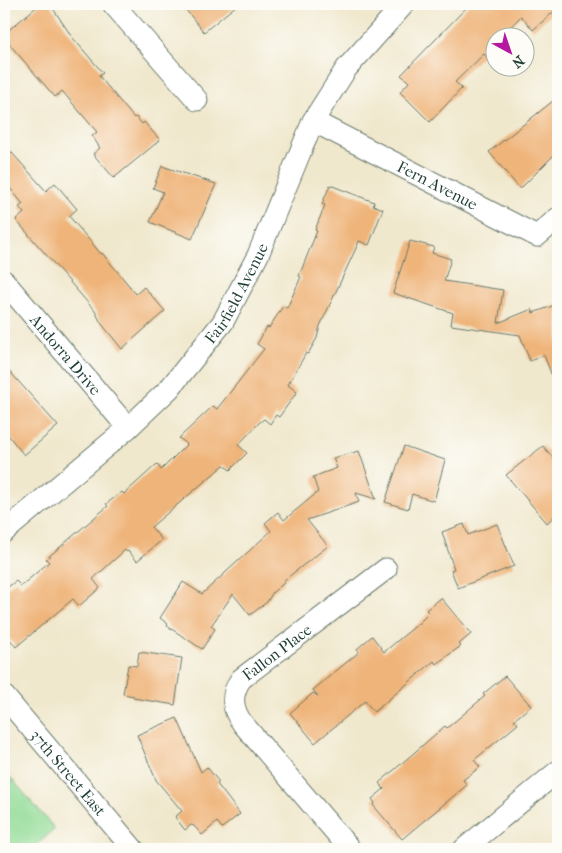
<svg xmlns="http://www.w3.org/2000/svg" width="562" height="853" viewBox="0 0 562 853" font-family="'IM FELL French Canon',serif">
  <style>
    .green { fill: #92db96; stroke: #588c65 }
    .building { fill: #efb479 }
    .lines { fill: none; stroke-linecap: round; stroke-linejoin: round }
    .minor-casing { stroke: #68796a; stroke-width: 23 }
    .minor { stroke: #fff; stroke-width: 21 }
    .labels { text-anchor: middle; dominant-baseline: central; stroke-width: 5; stroke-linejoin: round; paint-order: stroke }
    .street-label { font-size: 16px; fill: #1f3d34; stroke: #fdfcf7 }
  </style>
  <rect width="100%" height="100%" fill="#fdfcf7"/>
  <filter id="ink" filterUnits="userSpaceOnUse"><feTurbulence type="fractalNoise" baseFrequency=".02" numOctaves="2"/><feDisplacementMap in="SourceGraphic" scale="10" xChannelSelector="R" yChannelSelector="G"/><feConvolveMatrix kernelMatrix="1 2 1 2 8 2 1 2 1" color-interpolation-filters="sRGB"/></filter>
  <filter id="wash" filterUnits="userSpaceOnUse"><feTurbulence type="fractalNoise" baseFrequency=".0096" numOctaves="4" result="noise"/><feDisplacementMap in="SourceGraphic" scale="20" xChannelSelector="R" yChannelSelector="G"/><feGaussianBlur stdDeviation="1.12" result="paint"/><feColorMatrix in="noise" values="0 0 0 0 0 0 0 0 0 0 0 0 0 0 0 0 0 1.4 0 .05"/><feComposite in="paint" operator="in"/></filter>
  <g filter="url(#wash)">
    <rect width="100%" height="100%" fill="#f0e8cd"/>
    <path class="green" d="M4,770l51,59 -24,20h-27z"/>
    <g id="blocks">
      <g class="building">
        <path d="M40,4h10l22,33 31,36 -4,3 35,42 2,-1 6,7 2,-2 16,18 -46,38 -21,-24 7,-6 -8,-12 5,-4 -35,-41 -7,6 -51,-59v-4z"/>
        <path d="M181,4h57l-34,28z"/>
        <path d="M470,4h88v4l-25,22 -12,-14 -21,22h-6v27l-10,-11 -29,28 7,6 -32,34 -30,-30 9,-10 -8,-7z"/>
        <path d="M558,97v54l-38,38 -31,-37z"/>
        <path d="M4,144l42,47 9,-8 22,26 -8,7 32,38 1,-1 34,41 8,-7 21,24 -43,38 -21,-26 -6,-12 -79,-91 8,-7 -5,-6 4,-3 -19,-23z"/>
        <path d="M162,166l54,18 -24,55 -42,-17 13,-30 -10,-4z"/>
        <path d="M330,185l44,17 -1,3 10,4 -14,36 -10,-4 -2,5 -37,80 -3,12 -9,16 -2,-1 -18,32 9,7 -18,25 -3,-2 -6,9 -6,-5 -4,3 -22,23 9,8 -17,17 -6,-5 -73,62 11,13 -25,21 -9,-10 -1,1 -2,-2 -32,29 7,9 -21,18 -6,-7 -57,48 -12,-15v-42l12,-9 5,5 28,-24 -3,-3 62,-53 -2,-2 16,-12 2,2 33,-30 4,6 26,-26 -8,-6 34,-32 4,3 47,-60 -7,-5 10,-17 2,1 14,-22 4,2 14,-31 -2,-1 18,-45 -2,-1 10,-25 -3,-1z"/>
        <path d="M410,241l24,6 -2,6 19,6 -7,22 59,9 -5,33 34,-14 1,4 25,-9v83h-2l-12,-32 -14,6 -10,-26 -69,-10 2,-12 -60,-20z"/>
        <path d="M4,365l54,61 -34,29 -20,-25z"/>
        <path d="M404,446l41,14 -11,41 -22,-7 -4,15 -23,-7z"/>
        <path d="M543,446l15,18v49l-11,10 -41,-48z"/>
        <path d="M359,451l17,48 -20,-6 3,9 -52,18 21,26 -45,35 1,2 -11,9 -6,10 -17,13 -17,-21 -22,32 4,3 -13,20 -35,-23 1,-2 -8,-6 23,-36 19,12 69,-63 -6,-8 13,-11 6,8 34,-28 -5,-15 24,-9 -4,-10z"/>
        <path d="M464,524l4,11 29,-11 17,42 -56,22 -7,-18 3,-1 -12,-37z"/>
        <path d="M441,598l30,36 -12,10 2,2 -25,18 -2,-3 -60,51 -9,-11 -50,42 -25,-30 23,-20 5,3 -5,-6 46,-38 -2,-3 15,-13 12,16 35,-29 10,-10 -3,-3z"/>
        <path d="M139,652l43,6 -7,47 -42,-7 1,-2 -11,-2 5,-29 9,1z"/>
        <path d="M505,676l26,30 -17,14 4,4 -44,36 6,7 -17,13 4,5 -65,54 -29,-34 2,-2 -3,-4 12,-10 -5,-6 66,-57 2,2 38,-32 -2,-2z"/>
        <path d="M177,718l24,54 6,-5 12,15 -2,2 23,30 -18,14 -5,-6 -15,13 -8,-9 -3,-1 -6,5 -10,-13 7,-6 -26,-31 -19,-45z"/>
      </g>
    </g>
  </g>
  <g filter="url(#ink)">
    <use href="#blocks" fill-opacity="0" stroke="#68796a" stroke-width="1"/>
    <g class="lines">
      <g class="minor-casing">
        <g id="minor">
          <path d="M113,4l84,96"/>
          <path id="s1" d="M313,121l224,115 21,-18"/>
          <path id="s2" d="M4,281l124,147"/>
          <path id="s3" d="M4,532l124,-104 41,-39 54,-67 35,-67 55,-134 33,-52 58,-65"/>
          <path id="s4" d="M4,696l129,153"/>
          <path id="s5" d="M350,849l-107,-125c-11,-14 -13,-29 -2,-45l145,-110"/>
          <path d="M464,849l94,-78"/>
        </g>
      </g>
      <use href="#minor" class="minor"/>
    </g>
  </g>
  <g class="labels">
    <g class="street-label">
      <text stroke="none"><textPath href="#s1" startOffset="140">Fern Avenue</textPath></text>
      <text stroke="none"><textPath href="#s3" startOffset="336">Fairfield Avenue</textPath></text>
      <text stroke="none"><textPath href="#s2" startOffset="96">Andorra Drive</textPath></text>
      <text stroke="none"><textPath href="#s5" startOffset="258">Fallon Place</textPath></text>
      <text stroke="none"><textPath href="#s4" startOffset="100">37th Street East</textPath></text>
    </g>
  </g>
  <rect width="562" height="853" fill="none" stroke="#fdfcf7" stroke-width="20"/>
  <g transform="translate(510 52) rotate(140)"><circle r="24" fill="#fdfcf7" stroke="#a4b0a9"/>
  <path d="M0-4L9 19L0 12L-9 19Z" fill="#b5179e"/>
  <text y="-8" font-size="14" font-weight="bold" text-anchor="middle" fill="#1f3d34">N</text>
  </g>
</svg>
